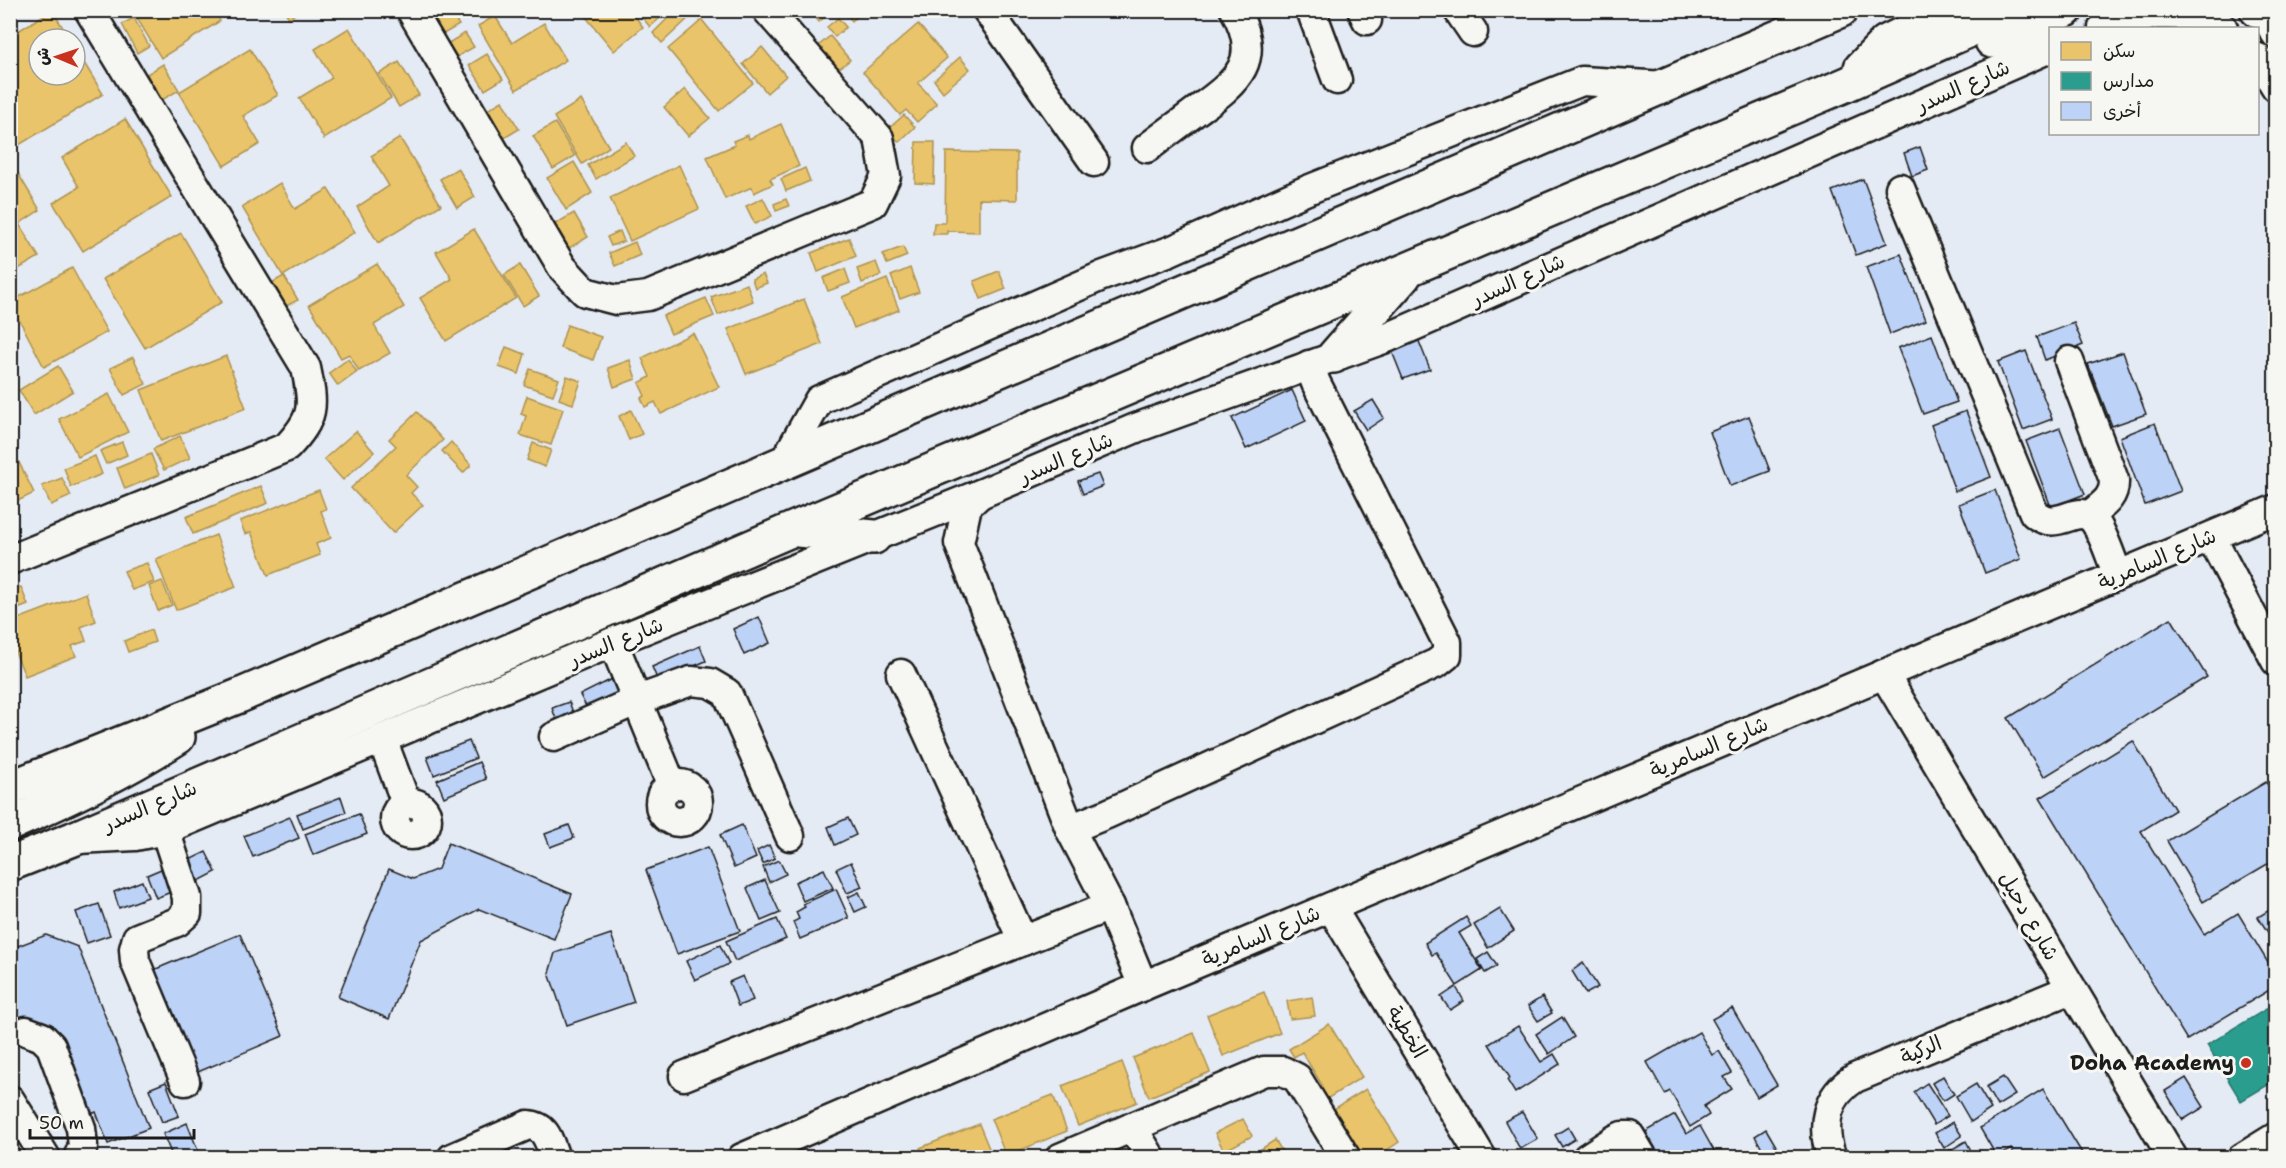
<svg xmlns="http://www.w3.org/2000/svg" width="2286" height="1168" viewBox="0 0 2286 1168" font-family="'Shantell Sans','Playpen Sans Arabic',sans-serif">
  <style>
    .homes { fill: #e9c46a; stroke: #ac9253; stroke-width: 1.5 }
    .schools { fill: #2a9d8f; stroke: #26766c; stroke-width: 1.5 }
    .building { fill: #bdd2f7; stroke: #1c1c1c; stroke-width: 1.5 }
    .lines { fill: none; stroke-linecap: round; stroke-linejoin: round }
    .minor-casing { stroke: #1c1c1c; stroke-width: 33 }
    .major-casing { stroke: #1c1c1c; stroke-width: 38 }
    .minor { stroke: #f6f6f2; stroke-width: 28 }
    .major { stroke: #f6f6f2; stroke-width: 33 }
    .poi-dot { fill: #c8321e; stroke: #f6f6f2; stroke-width: 2 }
    .labels { text-anchor: middle; dominant-baseline: central; stroke-width: 6; stroke-linejoin: round; paint-order: stroke }
    .street-label { font-size: 21px; fill: #1c1c1c; stroke: #f6f6f2 }
    .poi-label { font-size: 21px; font-weight: bold; fill: #1c1c1c; stroke: #f6f6f2; text-anchor: end }
  </style>
  <rect width="100%" height="100%" fill="#e5ebf4"/>
  <filter id="ink" filterUnits="userSpaceOnUse"><feTurbulence type="fractalNoise" baseFrequency=".0167" numOctaves="2"/><feDisplacementMap in="SourceGraphic" scale="12" xChannelSelector="R" yChannelSelector="G"/><feConvolveMatrix kernelMatrix="1 2 1 2 8 2 1 2 1" color-interpolation-filters="sRGB"/></filter>
  <g filter="url(#ink)">
    <g class="homes">
      <path d="M52,10l18,29h-31v36h36v-27l28,46 -84,51 -9,-13v-96z"/>
      <path d="M132,10h82l6,11 -59,37z"/>
      <path d="M284,10h17l-12,8z"/>
      <path d="M449,10l10,15 -19,11 -9,-15z"/>
      <path d="M594,10h36l13,17 -29,24 -28,-34z"/>
      <path d="M636,10h33l-19,17z"/>
      <path d="M676,10h11l5,5 -30,28 -9,-10z"/>
      <path d="M810,10h23l-14,12z"/>
      <path d="M843,10h21l-12,11z"/>
      <path d="M495,16l17,27 32,-20 22,37 -50,30 -38,-64z"/>
      <path d="M134,18l15,28 -12,7 -15,-29z"/>
      <path d="M838,18l8,9 -11,10 -8,-10z"/>
      <path d="M702,20l51,63 -34,28 -51,-62z"/>
      <path d="M918,24l29,34 -29,25 19,21 -20,18 -11,-12 -6,5 -37,-43z"/>
      <path d="M349,28l42,70 -67,41 -25,-41 33,-20 -17,-29z"/>
      <path d="M465,33l9,14 -21,12 -8,-14z"/>
      <path d="M830,36l20,24 -13,10 -20,-23z"/>
      <path d="M762,47l24,29 -19,17 -24,-29z"/>
      <path d="M250,49l28,46 -35,21 17,28 -36,22 -45,-74z"/>
      <path d="M487,54l16,25 -18,11 -16,-25z"/>
      <path d="M960,57l10,12 -27,23 -9,-12z"/>
      <path d="M399,62l20,33 -20,12 -20,-33z"/>
      <path d="M163,64l16,26 -17,10 -15,-26z"/>
      <path d="M685,89l25,29 -22,18 -24,-29z"/>
      <path d="M581,100l28,47 -27,17 -28,-47z"/>
      <path d="M502,101l17,28 -18,11 -17,-28z"/>
      <path d="M904,115l11,12 -16,15 -11,-13z"/>
      <path d="M125,119l47,78 -89,54 -30,-48 26,-16 -17,-29z"/>
      <path d="M555,123l20,33 -22,13 -20,-33z"/>
      <path d="M781,124l18,42 -29,13 3,5 -19,9 -2,-6 -27,12 -18,-42 28,-12 -2,-4 15,-6 1,4z"/>
      <path d="M400,138l41,67 -63,38 -21,-36 32,-21 -18,-30z"/>
      <path d="M626,142l8,14 -38,23 -8,-14z"/>
      <path d="M916,142h19l-1,42 -19,-1z"/>
      <path d="M946,152l71,1v47l-38,-1v33l-32,-1v3h-14l1,-11h11z"/>
      <path d="M11,162l29,48 -21,14 20,33 -29,17z"/>
      <path d="M574,162l18,31 -26,17 -19,-32z"/>
      <path d="M679,165l20,44 -69,32 -20,-43z"/>
      <path d="M458,168l17,29 -18,11 -17,-29z"/>
      <path d="M805,168l5,13 -24,10 -5,-12z"/>
      <path d="M280,183l15,26 33,-20 27,43 -72,44 -41,-69z"/>
      <path d="M763,198l9,18 -17,8 -9,-18z"/>
      <path d="M786,199l3,7 -13,5 -2,-7z"/>
      <path d="M574,213l14,24 -24,14 -14,-24z"/>
      <path d="M474,229l42,69 -70,43 -26,-43 32,-19 -16,-27z"/>
      <path d="M620,231l4,10 -13,5 -4,-9z"/>
      <path d="M181,233l41,69 -77,46 -42,-69z"/>
      <path d="M849,238l7,18 -38,16 -7,-19z"/>
      <path d="M635,242l5,13 -25,11 -6,-13z"/>
      <path d="M903,247l4,9 -20,8 -4,-10z"/>
      <path d="M876,262l5,13 -19,8 -5,-14z"/>
      <path d="M377,264l27,43 -30,18 16,28 -31,18 -10,-17 -8,4 -32,-53z"/>
      <path d="M520,265l19,31 -16,10 -19,-31z"/>
      <path d="M72,268l35,64 -63,35 -34,-65z"/>
      <path d="M910,268l9,24 -19,7 -9,-23z"/>
      <path d="M845,269l5,14 -22,8 -5,-13z"/>
      <path d="M999,271l7,18 -25,10 -7,-18z"/>
      <path d="M763,274l4,9 -12,5 -3,-9z"/>
      <path d="M284,276l14,24 -12,6 -13,-24z"/>
      <path d="M887,279l12,31 -45,18 -12,-31z"/>
      <path d="M747,284l6,17 -35,14 -7,-18z"/>
      <path d="M706,298l8,18 -43,18 -8,-18z"/>
      <path d="M804,299l18,45 -76,30 -18,-45z"/>
      <path d="M567,325l34,12 -8,23 -33,-12z"/>
      <path d="M693,333l26,54 -58,27 -6,-12 -10,5 -4,-9 4,-2 -6,-13 11,-6 -8,-19z"/>
      <path d="M506,347l19,7 -6,20 -20,-7z"/>
      <path d="M226,356l20,52 -85,33 -20,-51z"/>
      <path d="M133,357l13,27 -22,11 -14,-27z"/>
      <path d="M348,359l9,13 -19,14 -9,-13z"/>
      <path d="M630,360l6,19 -22,8 -6,-19z"/>
      <path d="M58,366l15,25 -39,24 -15,-25z"/>
      <path d="M530,369l29,10 -6,16 -29,-10z"/>
      <path d="M567,376l14,5 -8,23 -14,-5z"/>
      <path d="M109,394l19,38 -50,25 -19,-38z"/>
      <path d="M527,396l36,13 -12,36 -31,-10 6,-19 -5,-2z"/>
      <path d="M631,410l11,24 -13,6 -10,-24z"/>
      <path d="M417,412l26,28 -37,35 11,12 -6,6 12,12 -30,28 -42,-45 45,-42 -7,-7z"/>
      <path d="M356,431l18,21 -31,28 -19,-21z"/>
      <path d="M180,436l10,22 -26,12 -11,-21z"/>
      <path d="M122,442l5,13 -21,9 -6,-13z"/>
      <path d="M451,442l20,23 -8,8 -21,-22z"/>
      <path d="M533,443l18,7 -6,17 -18,-7z"/>
      <path d="M10,444l24,49 -24,12z"/>
      <path d="M151,454l8,21 -34,14 -8,-21z"/>
      <path d="M95,456l7,18 -31,13 -7,-19z"/>
      <path d="M62,478l9,18 -20,9 -9,-19z"/>
      <path d="M261,486l7,17 -75,31 -7,-17z"/>
      <path d="M319,490l7,19 -5,2 10,27 -15,6 4,11 -52,20 -17,-43 -6,2 -5,-13z"/>
      <path d="M216,535l20,52 -60,23 -20,-51z"/>
      <path d="M147,563l7,19 -22,8 -8,-19z"/>
      <path d="M162,581l10,24 -14,6 -9,-25z"/>
      <path d="M21,587l7,18 -18,7v-21z"/>
      <path d="M86,593l10,28 -15,6 5,14 -14,5 4,10 -51,20 -15,-37v-17z"/>
      <path d="M151,630l4,12 -27,10 -4,-11z"/>
      <path d="M1264,992l16,41 -57,23 -16,-41z"/>
      <path d="M1312,997l3,19 -25,3 -3,-18z"/>
      <path d="M1329,1024l33,53 -40,25 -8,-13 8,-4 -20,-33 -8,5 -5,-8z"/>
      <path d="M1194,1033l16,39 -61,25 -16,-39z"/>
      <path d="M1122,1062l15,40 -59,24 -16,-40z"/>
      <path d="M1366,1089l33,53 -24,16h-22l-2,-3 8,-5 -20,-33 -8,5 -5,-8z"/>
      <path d="M1053,1095l14,36 -61,25 -15,-37z"/>
      <path d="M1243,1119l9,17 -28,15 -9,-18z"/>
      <path d="M979,1124l14,34h-69l-4,-10z"/>
      <path d="M1275,1140l9,14 -5,4h-32z"/>
    </g>
    <path class="schools" d="M2276,1003v77l-35,21 -34,-56z"/>
    <g class="building">
      <path d="M1920,147l8,23 -16,6 -8,-23z"/>
      <path d="M1863,179l24,64 -31,12 -24,-64z"/>
      <path d="M1901,254l25,66 -36,14 -24,-67z"/>
      <path d="M2074,323l9,22 -38,15 -8,-23z"/>
      <path d="M1932,335l25,67 -34,12 -25,-66z"/>
      <path d="M1418,339l12,30 -27,10 -12,-30z"/>
      <path d="M2026,351l26,68 -29,11 -25,-68z"/>
      <path d="M2123,352l23,62 -34,12 -24,-62z"/>
      <path d="M1292,390l14,31 -60,28 -14,-31z"/>
      <path d="M1373,400l11,18 -18,12 -12,-19z"/>
      <path d="M1966,411l25,66 -36,14 -24,-66z"/>
      <path d="M1749,416l21,55 -40,15 -20,-54z"/>
      <path d="M2155,423l26,68 -36,14 -25,-68z"/>
      <path d="M2060,428l25,66 -34,13 -25,-66z"/>
      <path d="M1098,474l5,12 -20,8 -5,-13z"/>
      <path d="M1995,490l26,69 -36,14 -26,-69z"/>
      <path d="M759,617l11,26 -26,12 -11,-26z"/>
      <path d="M2171,618l36,59 -163,100 -36,-59z"/>
      <path d="M700,646l6,15 -48,20 -6,-14z"/>
      <path d="M612,679l9,20 -31,15 -10,-19z"/>
      <path d="M569,702l7,18 -17,7 -7,-19z"/>
      <path d="M469,741l7,17 -42,17 -7,-18z"/>
      <path d="M2133,741l42,69 -34,21 63,103 34,-21 38,63v10l-89,54 -147,-242z"/>
      <path d="M479,762l7,17 -42,18 -7,-17z"/>
      <path d="M2266,782l10,16v61l-73,43 -36,-61z"/>
      <path d="M341,797l5,15 -43,17 -6,-15z"/>
      <path d="M359,814l8,20 -54,21 -8,-21z"/>
      <path d="M290,817l9,21 -46,19 -9,-21z"/>
      <path d="M848,818l8,17 -21,10 -7,-18z"/>
      <path d="M569,825l5,13 -24,9 -5,-13z"/>
      <path d="M742,825l14,33 -22,10 -14,-33z"/>
      <path d="M448,843l124,51 -18,45 -75,-30 -58,31 -32,79 -51,-22 51,-128 24,10 25,-10z"/>
      <path d="M769,845l6,13 -12,6 -6,-13z"/>
      <path d="M708,847l32,84 -63,23 -31,-84z"/>
      <path d="M206,852l10,20 -23,12 -10,-21z"/>
      <path d="M779,860l7,14 -17,8 -6,-15z"/>
      <path d="M851,862l11,25 -15,6 -11,-24z"/>
      <path d="M161,869l10,23 -15,6 -9,-23z"/>
      <path d="M824,869l9,19 -30,13 -8,-19z"/>
      <path d="M765,880l15,33 -19,8 -14,-33z"/>
      <path d="M142,881l6,16 -29,11 -5,-16z"/>
      <path d="M836,889l13,29 -49,21 -7,-17 6,-3 -3,-7 9,-5 -2,-3z"/>
      <path d="M859,892l7,15 -11,5 -7,-15z"/>
      <path d="M99,904l11,31 -23,8 -11,-31z"/>
      <path d="M2276,906v39l-18,-28z"/>
      <path d="M1500,909l14,22 -26,17 -14,-23z"/>
      <path d="M1466,917l5,9 -12,7 23,37 -25,16 -21,-33 -4,2 -7,-12z"/>
      <path d="M777,919l9,20 -51,22 -9,-20z"/>
      <path d="M240,934l43,102 -97,41 -42,-103z"/>
      <path d="M611,934l23,68 -67,23 -18,-52 6,-20z"/>
      <path d="M46,935l32,12 71,181 -41,16 -12,-32 -7,3 -36,-90 -24,-6 -5,21 -14,-4v-87z"/>
      <path d="M720,945l9,19 -34,16 -9,-19z"/>
      <path d="M1488,952l9,14 -12,7 -8,-14z"/>
      <path d="M1583,963l15,24 -12,7 -14,-23z"/>
      <path d="M743,976l10,24 -15,6 -9,-24z"/>
      <path d="M1456,987l8,14 -14,9 -9,-13z"/>
      <path d="M1542,997l10,16 -14,8 -10,-15z"/>
      <path d="M1732,1008l45,77 -20,12 -45,-78z"/>
      <path d="M1562,1017l12,20 -25,17 -13,-20z"/>
      <path d="M1518,1026l23,36 13,-8 6,10 -45,29 -8,-13 3,-2 -21,-34z"/>
      <path d="M1699,1032l13,23 7,-4 13,22 -8,4 8,12 -28,17 5,9 -19,12 -20,-36 -5,3 -18,-32z"/>
      <path d="M1943,1076l11,18 -11,7 -11,-18z"/>
      <path d="M2003,1077l12,18 -18,11 -11,-19z"/>
      <path d="M2186,1078l18,29 -21,13 -18,-29z"/>
      <path d="M166,1082l13,34 -17,6 -13,-33z"/>
      <path d="M1927,1083l21,33 -14,9 -20,-33z"/>
      <path d="M1976,1084l15,25 -20,13 -15,-26z"/>
      <path d="M2043,1089l42,69h-69l-5,-9 -14,8 -17,-29z"/>
      <path d="M1522,1112l16,27 -18,10 -15,-28z"/>
      <path d="M1675,1115l11,19 14,-8 18,32h-63l-13,-24z"/>
      <path d="M1953,1122l9,14 -18,12 -9,-15z"/>
      <path d="M187,1123l14,35h-28l-10,-24z"/>
      <path d="M1568,1127l7,12 -13,8 -7,-12z"/>
      <path d="M1766,1129l17,29h-16l-12,-22z"/>
      <path d="M1966,1141l9,17h-38z"/>
    </g>
    <g class="lines">
      <g class="minor-casing">
        <g id="minor">
          <path d="M411,10l151,257 23,25 31,8 32,-4 225,-93 13,-27 -7,-38 -112,-128"/>
          <path d="M987,10l107,152"/>
          <path d="M1311,10l26,70"/>
          <path d="M1362,10l5,10"/>
          <path d="M1458,10l15,22"/>
          <path d="M2261,10l15,24"/>
          <path d="M2103,28l53,-14 40,1 27,13"/>
          <path d="M2258,58l18,29"/>
          <path d="M1147,148c17,-13 35,-26 52,-39 39,-28 64,-49 36,-99"/>
          <path d="M1900,188l134,325c25,22 44,-14 61,9 10,15 16,37 23,53"/>
          <path d="M2069,361l45,119c1,18 -12,25 -25,36"/>
          <path d="M783,464l36,-64 283,-124 68,-25 135,-60 277,-110 83,5"/>
          <path d="M980,494l-13,12 -8,37 111,286 40,77 33,80"/>
          <path d="M2211,537l65,124"/>
          <path d="M10,560l277,-113c28,-30 27,-40 19,-79l-217,-358"/>
          <path d="M613,642l59,144"/>
          <path d="M901,674l122,267"/>
          <path d="M1884,674l289,484"/>
          <path d="M554,737l84,-37 53,-19 19,2 17,10 63,143"/>
          <path d="M382,739l24,64"/>
          <circle cx="679" cy="803" r="19"/>
          <circle cx="411" cy="819" r="16"/>
          <path d="M1070,829l37,-15 330,-151 10,-8v-13l-131,-259 -7,-18"/>
          <path d="M165,830l22,67v16l-10,9 -40,16 -3,11 1,12 50,120"/>
          <path d="M78,839l57,-3 30,-6 448,-188 367,-148 156,-66 253,-91 661,-289"/>
          <path d="M1331,907l151,251"/>
          <path d="M26,1031l16,6 9,9 30,82 2,18 -5,12"/>
          <path d="M684,1076l426,-170"/>
          <path d="M10,1100l36,58"/>
          <path d="M1132,1127l19,31"/>
          <path d="M452,1158l76,-33c19,1 21,17 27,33"/>
          <path d="M742,1158l401,-172 1133,-477"/>
          <path d="M1060,1158l204,-87h19l14,7 49,80"/>
          <path d="M1587,1158l29,-19 6,-3h8l13,22"/>
          <path d="M1832,1158c-12,-32 -6,-62 23,-80l216,-89"/>
          <path d="M2242,1158l34,-21"/>
        </g>
      </g>
      <g class="major-casing">
        <g id="major">
          <path d="M2257,10l6,3"/>
          <path d="M1992,41l74,-31"/>
          <path d="M1861,68l25,-26 66,-32"/>
          <path d="M1334,356l70,-80"/>
          <path d="M798,530l76,7"/>
          <path d="M10,788l229,-92 1602,-686"/>
          <path d="M10,824c61,-27 112,-51 168,-87"/>
          <path d="M10,864l63,-25 720,-310 1052,-444 170,-75"/>
        </g>
      </g>
      <use href="#minor" class="minor"/>
      <use href="#major" class="major"/>
    </g>
  </g>
  <circle class="poi-dot" cx="2246" cy="1063" r="6"/>
  <g class="labels">
    <g class="street-label">
      <text transform="translate(1963 86) rotate(-24)">شارع السدر</text>
      <text transform="translate(1518 280) rotate(-24)">شارع السدر</text>
      <text transform="translate(1066 458) rotate(-23)">شارع السدر</text>
      <text transform="translate(2157 559) rotate(-23)">شارع السامرية</text>
      <text transform="translate(616 642) rotate(-22)">شارع السدر</text>
      <text transform="translate(1709 747) rotate(-23)">شارع السامرية</text>
      <text transform="translate(150 806) rotate(-23)">شارع السدر</text>
      <text transform="translate(2029 916) rotate(60)">شارع دحيل</text>
      <text transform="translate(1261 936) rotate(-23)">شارع السامرية</text>
      <text transform="translate(1407 1032) rotate(59)">الخطية</text>
      <text transform="translate(1921 1050) rotate(-23)">الركية</text>
    </g>
    <g class="poi-label">
      <text x="2234" y="1063">Doha Academy</text>
    </g>
  </g>
  <rect width="2286" height="1168" fill="none" stroke="#f6f6f2" stroke-width="36"/>
  <rect x="18" y="18" width="2250" height="1132" fill="none" stroke="#1c1c1c" stroke-width="2" filter="url(#ink)"/>
  <rect x="2049" y="27" width="210" height="108" fill="#f6f6f2" stroke="#9f9f9c" stroke-width="1.5"/>
  <rect x="2061" y="42" width="30" height="18" fill="#e9c46a" stroke="#9f9f9c" stroke-width="1.5"/>
  <text x="2103" y="57" font-size="18" fill="#1c1c1c">سكن</text>
  <rect x="2061" y="72" width="30" height="18" fill="#2a9d8f" stroke="#9f9f9c" stroke-width="1.5"/>
  <text x="2103" y="87" font-size="18" fill="#1c1c1c">مدارس</text>
  <rect x="2061" y="102" width="30" height="18" fill="#bdd2f7" stroke="#9f9f9c" stroke-width="1.5"/>
  <text x="2103" y="117" font-size="18" fill="#1c1c1c">أخرى</text>
  <g transform="translate(57 57) rotate(272)"><circle r="28" fill="#f6f6f2" stroke="#9f9f9c" stroke-width="1.5"/>
  <path d="M0-4.5L10 22L0 15L-10 22Z" fill="#c8321e"/>
  <text y="-9" font-size="16" font-weight="bold" text-anchor="middle" fill="#1c1c1c">ش</text>
  </g>
  <path d="M30 1129v9h164v-9" fill="none" stroke="#1c1c1c" stroke-width="3"/>
  <text x="39" y="1129" font-size="18" fill="#1c1c1c" stroke="#f6f6f2" stroke-width="4.5" paint-order="stroke">50 m</text>
</svg>
